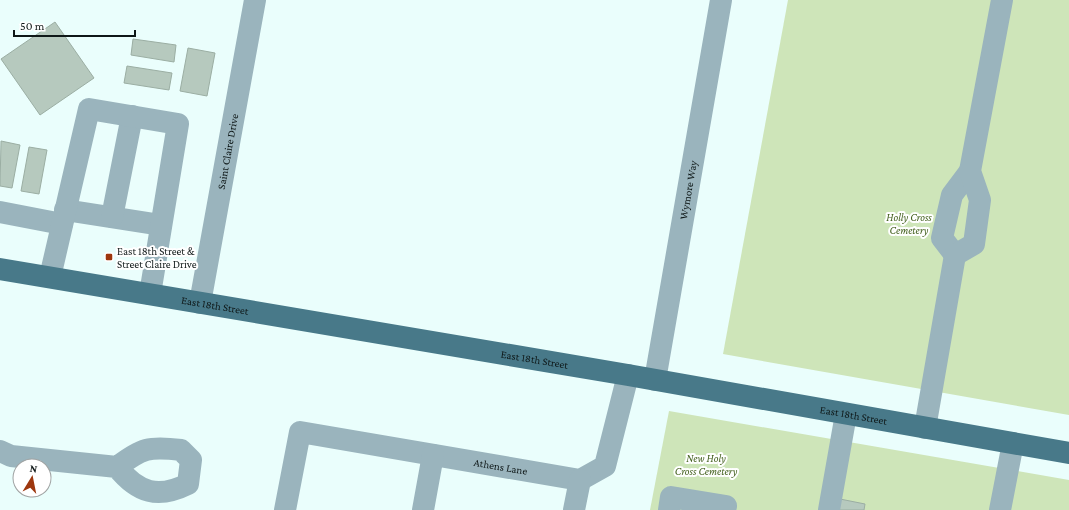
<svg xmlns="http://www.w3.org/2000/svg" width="1069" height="510" viewBox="0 0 1069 510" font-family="'Crimson Pro',serif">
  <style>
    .green { fill: #cee5b9 }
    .building { fill: #b6c9be; stroke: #9baea3 }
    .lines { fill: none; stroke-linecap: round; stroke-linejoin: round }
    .minor { stroke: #9ab4bd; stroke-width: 22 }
    .major { stroke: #487989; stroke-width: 22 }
    .poi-dot { fill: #9d370e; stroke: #fff; stroke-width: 1.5 }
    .labels { text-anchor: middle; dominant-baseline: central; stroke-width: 4; stroke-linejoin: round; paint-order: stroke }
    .street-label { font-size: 11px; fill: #0e1717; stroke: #fff }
    .park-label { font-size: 11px; font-style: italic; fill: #456220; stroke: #fff }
    .poi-label { font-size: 11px; fill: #0e1717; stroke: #fff; text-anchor: start }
  </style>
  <rect width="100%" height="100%" fill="#eafefc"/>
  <g class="green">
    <path d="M788,0h281v415l-346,-61z"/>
    <path d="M669,411l400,69v30h-419z"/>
  </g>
  <g class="building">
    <path d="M55,22l39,56 -54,37 -39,-56z"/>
    <path d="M133,39l43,6 -2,17 -43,-7z"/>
    <path d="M188,48l27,5 -8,43 -27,-5z"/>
    <path d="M127,66l45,7 -3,17 -45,-7z"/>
    <path d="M1,141l19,4 -8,43 -12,-2z"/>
    <path d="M29,147l18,3 -8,44 -18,-3z"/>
    <path d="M840,499l25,5 -1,6h-26z"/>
  </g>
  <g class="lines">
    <g class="minor">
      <path d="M65,210l96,15"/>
      <path d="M0,212l62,12"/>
      <path d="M112,217l20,-101"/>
      <path d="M955,255l-13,-17 10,-43 18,-24"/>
      <path d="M50,277l39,-168 89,15 -28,170"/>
      <path id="s1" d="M200,303l55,-303"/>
      <path id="s2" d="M655,380l66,-380"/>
      <path d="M925,428l30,-173 19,-11 6,-44 -10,-29 32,-171"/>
      <path d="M0,451l11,5 106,11c21,26 41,32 71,17l3,-24 -10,-10c-32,-4 -39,-2 -64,17"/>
      <path id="s3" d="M285,510l15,-78 280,48 25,-14 23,-91"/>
      <path d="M423,510l10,-55"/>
      <path d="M574,510l6,-30"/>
      <path d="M669,510l2,-13 55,9 -1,4"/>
      <path d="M829,510l17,-96"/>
      <path d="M1000,510l13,-67"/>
    </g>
    <path class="major" id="s4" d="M0,269l628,106 441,78"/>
  </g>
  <rect class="poi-dot" x="105" y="253" width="8" height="8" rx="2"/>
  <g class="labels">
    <g class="street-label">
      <text stroke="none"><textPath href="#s1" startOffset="154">Saint Claire Drive</textPath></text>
      <text stroke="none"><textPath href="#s2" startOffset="193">Wymore Way</textPath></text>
      <text stroke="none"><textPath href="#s4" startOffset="218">East 18th Street</textPath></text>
      <text stroke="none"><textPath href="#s4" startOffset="542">East 18th Street</textPath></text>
      <text stroke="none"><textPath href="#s4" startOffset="866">East 18th Street</textPath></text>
      <text stroke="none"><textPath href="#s3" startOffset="283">Athens Lane</textPath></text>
    </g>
    <g class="park-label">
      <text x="909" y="217">Holly Cross<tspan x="909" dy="13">Cemetery</tspan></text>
      <text x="706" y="458">New Holy<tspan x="706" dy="13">Cross Cemetery</tspan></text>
    </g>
    <g class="poi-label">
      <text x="117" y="251">East 18th Street &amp;<tspan x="117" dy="13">Street Claire Drive</tspan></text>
    </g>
  </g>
  <g transform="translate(32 478) rotate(10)"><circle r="19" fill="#ffffff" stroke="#9fa2a2"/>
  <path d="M0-3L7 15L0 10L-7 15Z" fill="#9d370e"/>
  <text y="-6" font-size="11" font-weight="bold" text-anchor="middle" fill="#0e1717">N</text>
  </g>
  <path d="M14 30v6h121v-6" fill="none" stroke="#0e1717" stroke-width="2"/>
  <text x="20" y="30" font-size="12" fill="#0e1717" stroke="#ffffff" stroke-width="3" paint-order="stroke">50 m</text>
</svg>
